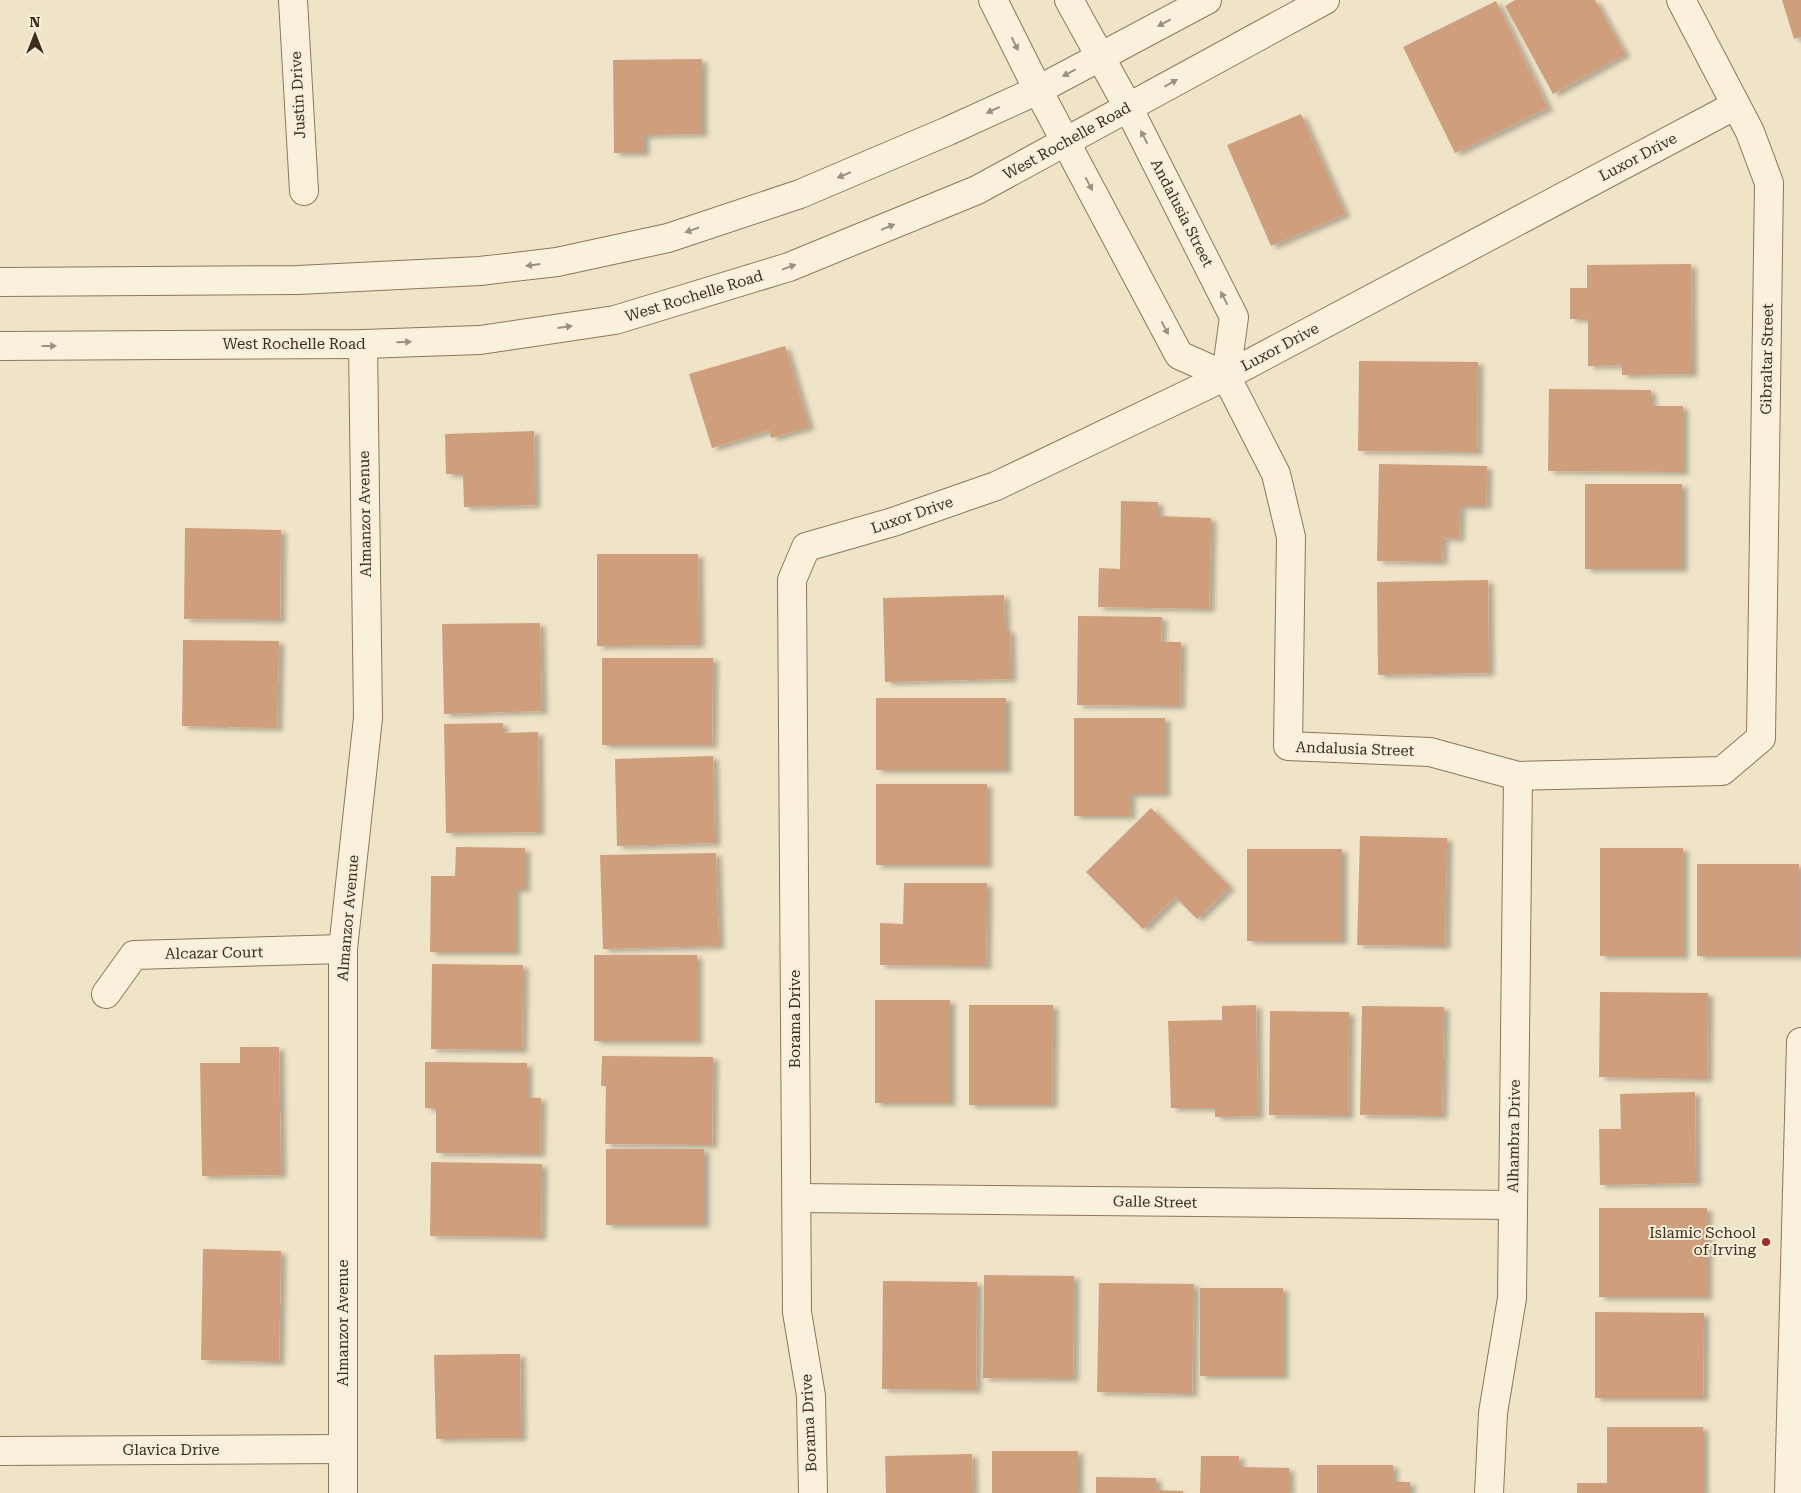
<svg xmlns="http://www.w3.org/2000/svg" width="1801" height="1493" viewBox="0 0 1801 1493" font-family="'Roboto Serif',serif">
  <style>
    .building { fill: #cf9f7d; filter: url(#shadow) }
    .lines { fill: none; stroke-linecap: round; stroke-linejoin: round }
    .minor-casing { stroke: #8d765c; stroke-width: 30 }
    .minor { stroke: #faf1dc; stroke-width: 28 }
    .oneway { fill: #9c907e }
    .poi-dot { fill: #9e2a2b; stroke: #f7eed8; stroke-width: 2 }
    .labels { text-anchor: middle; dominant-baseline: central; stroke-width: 4; stroke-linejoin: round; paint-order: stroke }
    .street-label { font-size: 15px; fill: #3d2e20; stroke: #f7eed8 }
    .poi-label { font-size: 15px; fill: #3d2e20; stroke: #f7eed8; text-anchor: end }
  </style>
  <defs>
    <filter id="shadow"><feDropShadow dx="5.5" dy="3" stdDeviation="2.5" flood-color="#0004"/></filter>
  </defs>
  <rect width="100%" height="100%" fill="#f0e4c8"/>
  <g class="building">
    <path d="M1515,0h80l30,54 -72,40 -48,-88z"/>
    <path d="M1782,0h19v37l-7,2z"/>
    <path d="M1496,1l52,107 -93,45 -52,-106z"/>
    <path d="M702,59v75l-58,1v18h-30l-1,-93z"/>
    <path d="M1301,114l44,100 -74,32 -44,-101z"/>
    <path d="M1691,264l1,110 -70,1v-10l-34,1v-47h-18v-31h17v-23z"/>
    <path d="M785,346l24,81 -38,11 -2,-8 -57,18 -23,-74z"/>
    <path d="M1359,361l119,1 -1,90 -119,-1z"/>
    <path d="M1549,389l102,1v16h32v66l-135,-1z"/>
    <path d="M534,431l1,74 -71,2 -1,-33h-17l-1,-40z"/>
    <path d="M1379,464l108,2 -1,40h-26l-1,33 -16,-1 -1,24 -65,-1z"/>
    <rect x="1585" y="484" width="97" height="85"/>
    <path d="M1121,501l37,1v14l53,2 -2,91 -111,-2 1,-39 21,1z"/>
    <path d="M185,528l96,2 -1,90 -96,-1z"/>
    <path d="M597,554h101l1,91 -102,1z"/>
    <path d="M1488,580l1,93 -111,2 -1,-93z"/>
    <path d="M1004,595l1,35h5l1,49 -126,3 -2,-84z"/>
    <path d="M1078,616l84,1 -1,25h20l-1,64 -103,-1z"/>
    <path d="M540,623l2,88 -98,3 -2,-90z"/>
    <path d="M183,640l96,1 -2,87 -95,-2z"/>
    <path d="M602,658h111l-1,87h-110z"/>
    <rect x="876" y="698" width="130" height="72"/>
    <path d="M1074,718h91v76h-35v22h-56z"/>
    <path d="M503,723v10l35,-1 1,100 -93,1 -2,-109z"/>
    <path d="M713,756l2,87 -98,3 -2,-87z"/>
    <rect x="876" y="784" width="111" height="81"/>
    <path d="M1151,808l79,79 -33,32 -22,-22 -32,32 -57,-57z"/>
    <path d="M1360,836l87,2 -2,108 -88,-1z"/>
    <path d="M456,847l69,1v41h-10v63h-85l1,-76h24z"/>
    <rect x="1600" y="848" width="83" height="108"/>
    <rect x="1247" y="849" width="95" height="92"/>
    <path d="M716,853l3,93 -116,3 -3,-94z"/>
    <rect x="1697" y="864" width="102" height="92"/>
    <path d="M904,883h83l-1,83 -106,-1v-42l23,1z"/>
    <rect x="594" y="955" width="103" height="86"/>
    <path d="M432,964l91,1 -1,85 -91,-1z"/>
    <path d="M1600,992l108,1 -1,86 -108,-2z"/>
    <rect x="875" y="1000" width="75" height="103"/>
    <path d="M969,1005h84l-1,100h-83z"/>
    <path d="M1256,1005l2,111 -43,1v-9h-44l-3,-87 54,-1v-14z"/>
    <path d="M1362,1006l82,1 -2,109 -82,-1z"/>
    <path d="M1270,1011l79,1 -1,104 -79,-1z"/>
    <path d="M240,1047h39l2,128 -79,1 -2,-113h40z"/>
    <path d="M602,1056l111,1 -1,88 -107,-1 1,-58h-5z"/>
    <path d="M425,1062l102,1v35h14l-1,56 -104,-1v-45h-11z"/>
    <path d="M1695,1092l1,91 -96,2 -1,-56h22l-1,-35z"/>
    <rect x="606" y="1149" width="98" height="76"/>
    <path d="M431,1162l111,2 -1,73 -111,-1z"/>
    <rect x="1599" y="1208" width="108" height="89"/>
    <path d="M203,1249l78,2 -2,111 -78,-2z"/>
    <path d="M984,1275l90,1 -1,103 -90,-1z"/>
    <path d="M883,1281l94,1 -1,108 -94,-1z"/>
    <path d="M1099,1283l95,1 -2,110 -95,-2z"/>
    <rect x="1200" y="1288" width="83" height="88"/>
    <path d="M1595,1312l109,1 -1,85h-108z"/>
    <path d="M520,1354l1,84 -85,1 -2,-84z"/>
    <path d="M1607,1427h96v66h-126v-10h30z"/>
    <rect x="992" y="1451" width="86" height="42"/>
    <path d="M972,1454l1,39h-87l-1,-37z"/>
    <path d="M1201,1456h38v11l50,1v25h-89z"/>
    <path d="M1317,1465h76v17h17v11h-93z"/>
    <path d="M1096,1477l60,1v12l27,1v2h-87z"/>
  </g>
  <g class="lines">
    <g class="minor-casing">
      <g id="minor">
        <path d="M293,0l11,191"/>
        <path d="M993,0l45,90 141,265 47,21 8,-59 -106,-210 -59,-107"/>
        <path d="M0,282l298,-2 182,-9 77,-9 111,-24 132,-44 148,-63 90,-41 169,-90"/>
        <path d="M0,346l363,-2 117,-4 135,-20 174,-53 188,-77 348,-190"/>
        <path d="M1226,376l50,98 15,63 -3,209 142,6 88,24 204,-5 39,-33 8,-555 -19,-51 -69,-132"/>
        <path d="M106,994l28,-39 209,-6"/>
        <path d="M797,1198l716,7"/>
        <path d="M0,1451l343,-2"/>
        <path d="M343,1493v-544l25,-231 -5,-374"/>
        <path d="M813,1493l-2,-97 -14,-84 -5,-732 14,-33 87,-25 103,-36 230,-110 510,-271"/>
        <path d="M1489,1493l4,-80 19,-115 6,-522"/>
        <path d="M1789,1493l12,-451"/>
      </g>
    </g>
    <use href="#minor" class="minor"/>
  </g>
  <defs><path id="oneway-solid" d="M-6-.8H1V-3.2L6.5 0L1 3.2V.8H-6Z" transform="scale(1.25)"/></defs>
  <g class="oneway">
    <use href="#oneway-solid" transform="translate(1164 23) rotate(152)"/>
    <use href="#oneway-solid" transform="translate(1015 44) rotate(64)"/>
    <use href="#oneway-solid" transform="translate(1069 73) rotate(152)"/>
    <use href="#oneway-solid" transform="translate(1171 83) rotate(-29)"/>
    <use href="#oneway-solid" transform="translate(993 110) rotate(155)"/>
    <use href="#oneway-solid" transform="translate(1144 137) rotate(-117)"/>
    <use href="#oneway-solid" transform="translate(844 175) rotate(157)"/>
    <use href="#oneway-solid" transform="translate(1089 184) rotate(62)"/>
    <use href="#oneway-solid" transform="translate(888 227) rotate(-22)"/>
    <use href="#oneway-solid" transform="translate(692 230) rotate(161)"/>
    <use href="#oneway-solid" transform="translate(533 265) rotate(173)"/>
    <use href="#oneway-solid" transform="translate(789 267) rotate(-20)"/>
    <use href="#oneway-solid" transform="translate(1224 298) rotate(-117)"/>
    <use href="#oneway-solid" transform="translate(565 327) rotate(-8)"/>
    <use href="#oneway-solid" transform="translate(1165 328) rotate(62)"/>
    <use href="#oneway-solid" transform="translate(404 342) rotate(-2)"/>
    <use href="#oneway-solid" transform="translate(49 346)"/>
  </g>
  <circle class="poi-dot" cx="1766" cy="1242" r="5"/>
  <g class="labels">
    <g class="street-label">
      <text transform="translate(298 95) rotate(-93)">Justin Drive</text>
      <text transform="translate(1067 141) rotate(-29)">West Rochelle Road</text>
      <text transform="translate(1638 157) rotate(-28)">Luxor Drive</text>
      <text transform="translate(1182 213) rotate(63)">Andalusia Street</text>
      <text transform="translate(694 296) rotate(-17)">West Rochelle Road</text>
      <text x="294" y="344">West Rochelle Road</text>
      <text transform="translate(1280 347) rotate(-28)">Luxor Drive</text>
      <text transform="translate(1767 359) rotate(-89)">Gibraltar Street</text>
      <text transform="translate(365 514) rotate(-91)">Almanzor Avenue</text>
      <text transform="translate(912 515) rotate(-19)">Luxor Drive</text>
      <text transform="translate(1355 749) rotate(2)">Andalusia Street</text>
      <text transform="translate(348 918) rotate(-85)">Almanzor Avenue</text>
      <text transform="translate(214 953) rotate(-1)">Alcazar Court</text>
      <text transform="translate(795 1019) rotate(-90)">Borama Drive</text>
      <text transform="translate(1514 1136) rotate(-89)">Alhambra Drive</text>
      <text transform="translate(1155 1202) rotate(1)">Galle Street</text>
      <text transform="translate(343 1323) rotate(-90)">Almanzor Avenue</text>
      <text transform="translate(809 1423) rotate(-93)">Borama Drive</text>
      <text x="171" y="1450">Glavica Drive</text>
    </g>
    <g class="poi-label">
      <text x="1756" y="1233">Islamic School<tspan x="1756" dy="17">of Irving</tspan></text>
    </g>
  </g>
  <g transform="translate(35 35)" stroke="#f7eed8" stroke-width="4" paint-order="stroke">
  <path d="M0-4L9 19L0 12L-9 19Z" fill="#3d2e20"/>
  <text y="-8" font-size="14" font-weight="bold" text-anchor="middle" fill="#3d2e20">N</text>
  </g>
</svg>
